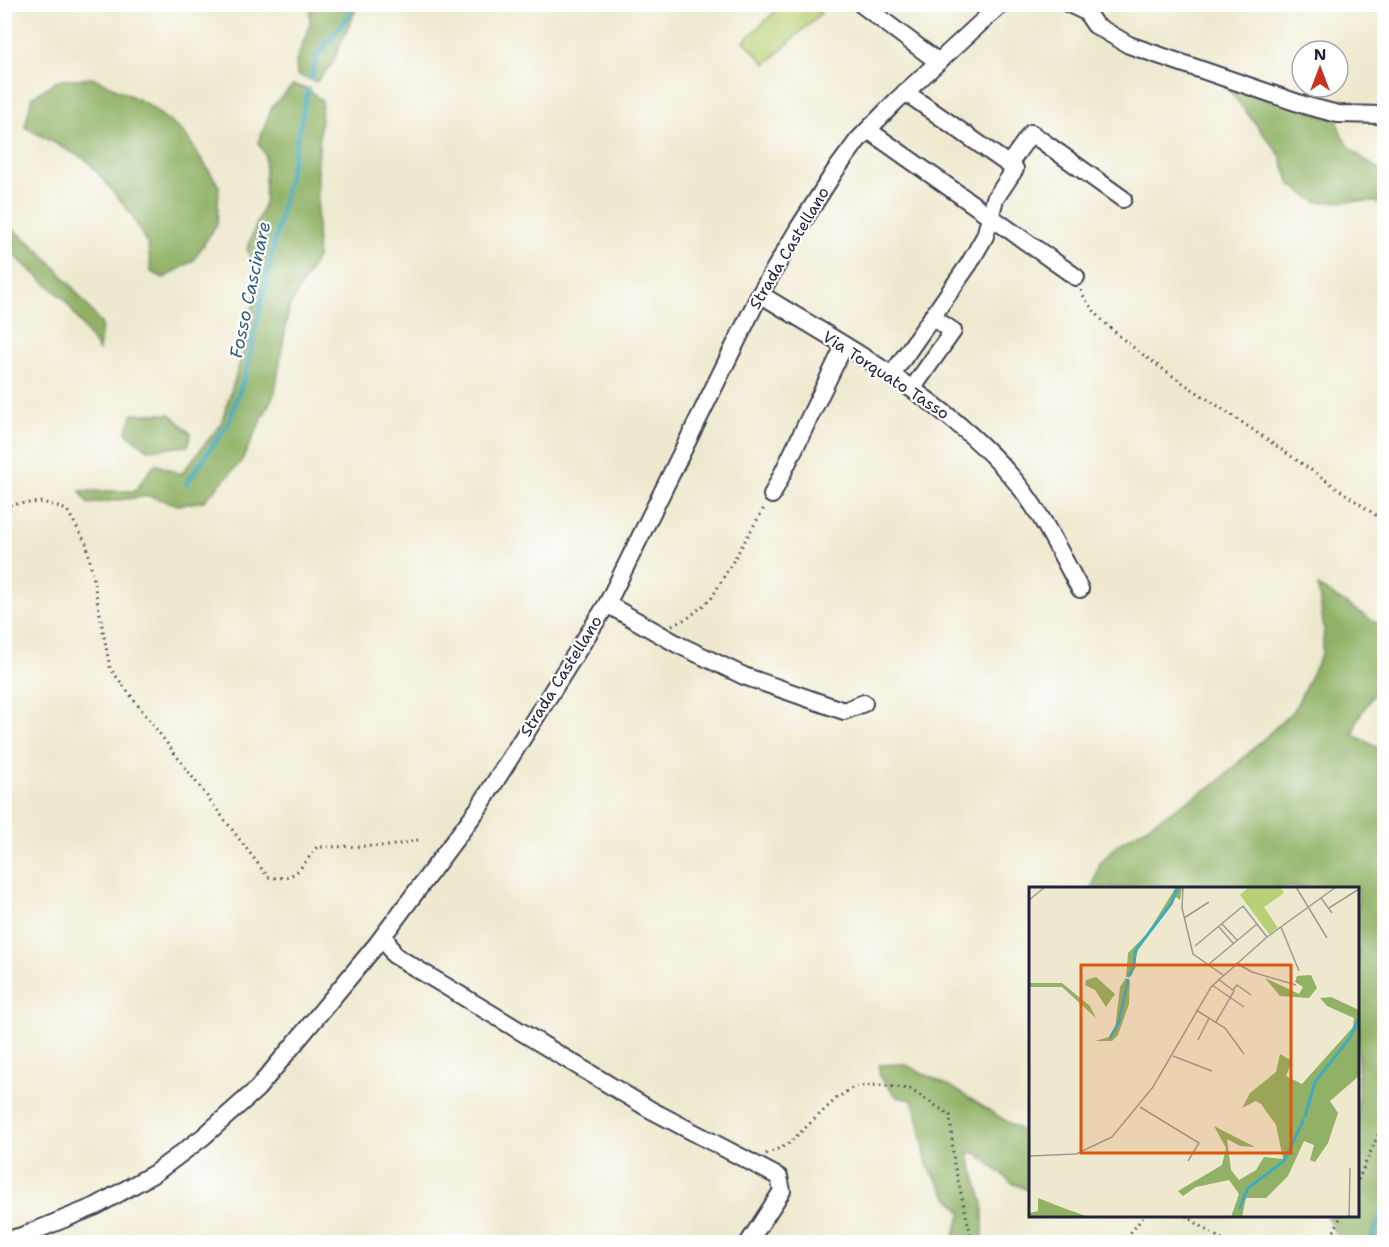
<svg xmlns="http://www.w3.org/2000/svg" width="1389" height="1247" viewBox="0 0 1389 1247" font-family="'Shantell Sans',sans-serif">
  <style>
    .green { fill: #b7d075; stroke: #6c7958; stroke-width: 1.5 }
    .forest { fill: #91b266; stroke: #5a6a50; stroke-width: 1.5 }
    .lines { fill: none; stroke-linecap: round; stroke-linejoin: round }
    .stream { stroke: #40aabf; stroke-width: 4.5 }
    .minor-casing { stroke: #414051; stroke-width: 20 }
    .path { stroke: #414051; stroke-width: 3; stroke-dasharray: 1.5 4.5; stroke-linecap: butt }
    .minor { stroke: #fff; stroke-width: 16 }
    .labels { text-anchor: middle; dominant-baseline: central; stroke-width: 4.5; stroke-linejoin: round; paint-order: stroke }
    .street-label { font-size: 16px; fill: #22223b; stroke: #fff }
    .water-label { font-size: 18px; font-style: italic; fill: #305f76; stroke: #fff }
    .inset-river { fill: none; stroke: #40aabf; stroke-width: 3 }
    .inset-road { fill: none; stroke: #9c9993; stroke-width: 1.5 }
    .view { fill: #de560e; fill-opacity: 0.15; stroke: #de560e; stroke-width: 3 }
    .inset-edge { fill: none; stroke: #22223b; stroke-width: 3 }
  </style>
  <rect width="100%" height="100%" fill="#fff"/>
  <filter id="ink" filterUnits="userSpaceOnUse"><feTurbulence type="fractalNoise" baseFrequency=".0167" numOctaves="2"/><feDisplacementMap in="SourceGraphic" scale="12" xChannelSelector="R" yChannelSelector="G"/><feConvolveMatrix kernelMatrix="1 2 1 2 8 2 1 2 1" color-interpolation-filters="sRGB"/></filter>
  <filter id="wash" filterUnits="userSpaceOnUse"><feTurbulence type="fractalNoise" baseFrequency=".008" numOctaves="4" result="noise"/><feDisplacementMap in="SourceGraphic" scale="24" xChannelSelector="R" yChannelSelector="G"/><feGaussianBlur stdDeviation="1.35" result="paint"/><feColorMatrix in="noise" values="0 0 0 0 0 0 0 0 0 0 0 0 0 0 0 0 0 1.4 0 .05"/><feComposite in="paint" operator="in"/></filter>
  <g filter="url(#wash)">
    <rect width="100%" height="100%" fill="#eee9ce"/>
    <path class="green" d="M782,5h31l8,8 -55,51 -22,-23z"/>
    <g class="forest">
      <path d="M310,5h48l-26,59 -16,18 -19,-7 -1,-14 14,-37z"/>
      <path d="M94,78l53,26 38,30 34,52 -2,38 -24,37 -29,17 -13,-6 -3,-26 -17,-32 -43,-53 -63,-34 7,-30 27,-17z"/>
      <path d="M1221,80l117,41c1,25 27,39 46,52v31l-16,-3 -52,1 -26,-18 -10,-29z"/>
      <path d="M293,85l15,4 14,12 -4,62 -1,95 -28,50 -14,84 -34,70 -37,39 -26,4 -29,-9 -61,8 -8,-13h55l20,-27 26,10 40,-50 24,-78 13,-69 -11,-28 18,-47v-48l-7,-11 14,-36z"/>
      <path d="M4,224c41,24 69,64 98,101l-3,26 -34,-51 -60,-52z"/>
      <path d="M133,414h38l20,20 -3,12 -40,4 -22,-17z"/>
      <path d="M1318,586l66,42v50l-27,42 -3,15 30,16v491h-45l-12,-26h31v-328h-266l8,-25 17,-18 101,-63 76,-72 28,-57 2,-23z"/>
      <path d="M904,1064l49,24 77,48v55l-18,-8 -35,-30h-9l15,50v39h-29l1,-11 7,-18 -17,-20 -18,-28 -9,-46 -6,-19 -15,-3 -18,-21v-11z"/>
    </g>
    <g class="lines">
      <g class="stream">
        <path d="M311,79l5,-22 34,-43 1,-10"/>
        <path d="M186,484l42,-60 18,-51 62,-284"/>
        <path d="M1370,1242l14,-34"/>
      </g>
    </g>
  </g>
  <g filter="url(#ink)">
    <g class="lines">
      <g class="minor-casing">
        <g id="minor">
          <path d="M861,4l76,57"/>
          <path d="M1069,4l17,8 9,13 34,20 178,61 31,8 46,1"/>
          <path d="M868,130l208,147"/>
          <path d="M1009,164l22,-31 92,66"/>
          <path d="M760,294c87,54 183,103 251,182 29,33 48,75 69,113"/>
          <path d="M891,376l78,-112 16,-28 10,-37 20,-30 -110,-77"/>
          <path d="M912,389l41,-58 -21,-14"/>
          <path d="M772,495l72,-149"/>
          <path d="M607,604l70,40 67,32 100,35 20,-8"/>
          <path d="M384,935l10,20 257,155 128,67 3,14 -33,51"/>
          <path d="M4,1241l18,-5 74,-30 59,-33 48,-36 54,-48 120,-145 101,-135 129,-205 153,-310 38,-65 37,-58 23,-31 38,-39 105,-97"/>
        </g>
      </g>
      <g class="path">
        <path d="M1081,290c15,41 111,98 149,124 52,36 103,71 154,107"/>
        <path d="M4,505l39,-3 24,8 20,35 23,123 158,209c29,4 32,-9 49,-30l73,-1 32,-7"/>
        <path d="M672,625l16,-7 23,-19 53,-91"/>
        <path d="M766,1154l21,-9 50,-47 18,-12 24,-1 31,4 40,26 4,49 16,67v11"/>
        <path d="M1358,1180l26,-58"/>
        <path d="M1186,1216l39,26"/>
        <path d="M1123,1242l21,-26"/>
        <path d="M1329,1242l12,-26"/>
      </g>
      <use href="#minor" class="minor"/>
    </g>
  </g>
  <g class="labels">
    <g class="street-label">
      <text transform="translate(789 248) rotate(-59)">Strada Castellano</text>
      <text transform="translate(886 375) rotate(33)">Via Torquato Tasso</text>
      <text transform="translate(561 676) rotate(-58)">Strada Castellano</text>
    </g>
    <g class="water-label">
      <text transform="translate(250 290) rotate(-78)">Fosso Cascinare</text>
    </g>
  </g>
  <g transform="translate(1029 887)">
    <rect width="330" height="330" fill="#eee9ce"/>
    <path d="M220,0h31l4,6 -20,14 14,21 -9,6 -29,-39z" fill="#b7d075"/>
    <path d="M147,0h6l-2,13 -4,-3 -38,53 -6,25 -6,2 2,-24 19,-19zM282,88l6,13 -8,10 -29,-2 -15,-18 34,16 4,-7 -8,-5 2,-6zM67,90l19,17 -9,13 -11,-17 -10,-5 1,-5zM97,91l4,3 -1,23 -11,31 -6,6h-17l14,-4 6,-8 5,-42zM0,96h33l28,23 6,12 -34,-31h-33zM302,110l28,13v66l-29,25 8,12 -10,30 -13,19 -5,-2 4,-15 -10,-4 -16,35 -22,22h-20l-4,19h-11l8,-23 -10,-14 -33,7 -13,9 -5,-5 44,-26 4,-17 -12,-22 41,21 -15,-1 -13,-7 4,31 8,10 17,-10 8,-13 19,2 -7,-34 -15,-21 -5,-3 -14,7 8,-15 26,-21 4,-18 12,7 -6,15 16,8 51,-57 1,-9 -27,-12 -7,-8zM9,311l28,11 23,8h-60v-4l9,-2z" fill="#91b266"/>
    <path class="inset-river" d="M99,90l6,-10 1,-16 36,-47 7,-17M81,151l9,-16 9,-43M276,230l10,-35 34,-43 10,-20M210,322l9,-21 36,-27 20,-42"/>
    <path class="inset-road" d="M154,0l-1,21 11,46 30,21M267,0l31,51M292,11l11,15M0,13l16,-13M300,21l30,-19M155,31l25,-16M193,37l15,16M190,40l14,16M252,40l18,44M166,59l48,-40 24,31M207,76l16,9 44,13M180,77l48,-40M183,98l32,22M204,103l4,-5 14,10M167,123l29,18 19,26M187,135l18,-31 -16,-12M169,153l11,-22M144,169l39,15M111,220l59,36 -11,18M0,269l47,-2 36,-17 41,-50 58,-100 56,-50 69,-50M320,330l1,-49"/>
    <path class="view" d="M52,78h210v188h-210z"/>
    <rect width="330" height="330" class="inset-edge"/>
  </g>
  <rect width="1389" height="1247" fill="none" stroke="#fff" stroke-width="24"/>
  <g transform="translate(1320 69)"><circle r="28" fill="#ffffff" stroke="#a7a7b1" stroke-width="1.5"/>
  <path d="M0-4.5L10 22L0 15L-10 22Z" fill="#c8321e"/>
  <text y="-9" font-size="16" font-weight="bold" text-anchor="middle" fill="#22223b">N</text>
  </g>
</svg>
